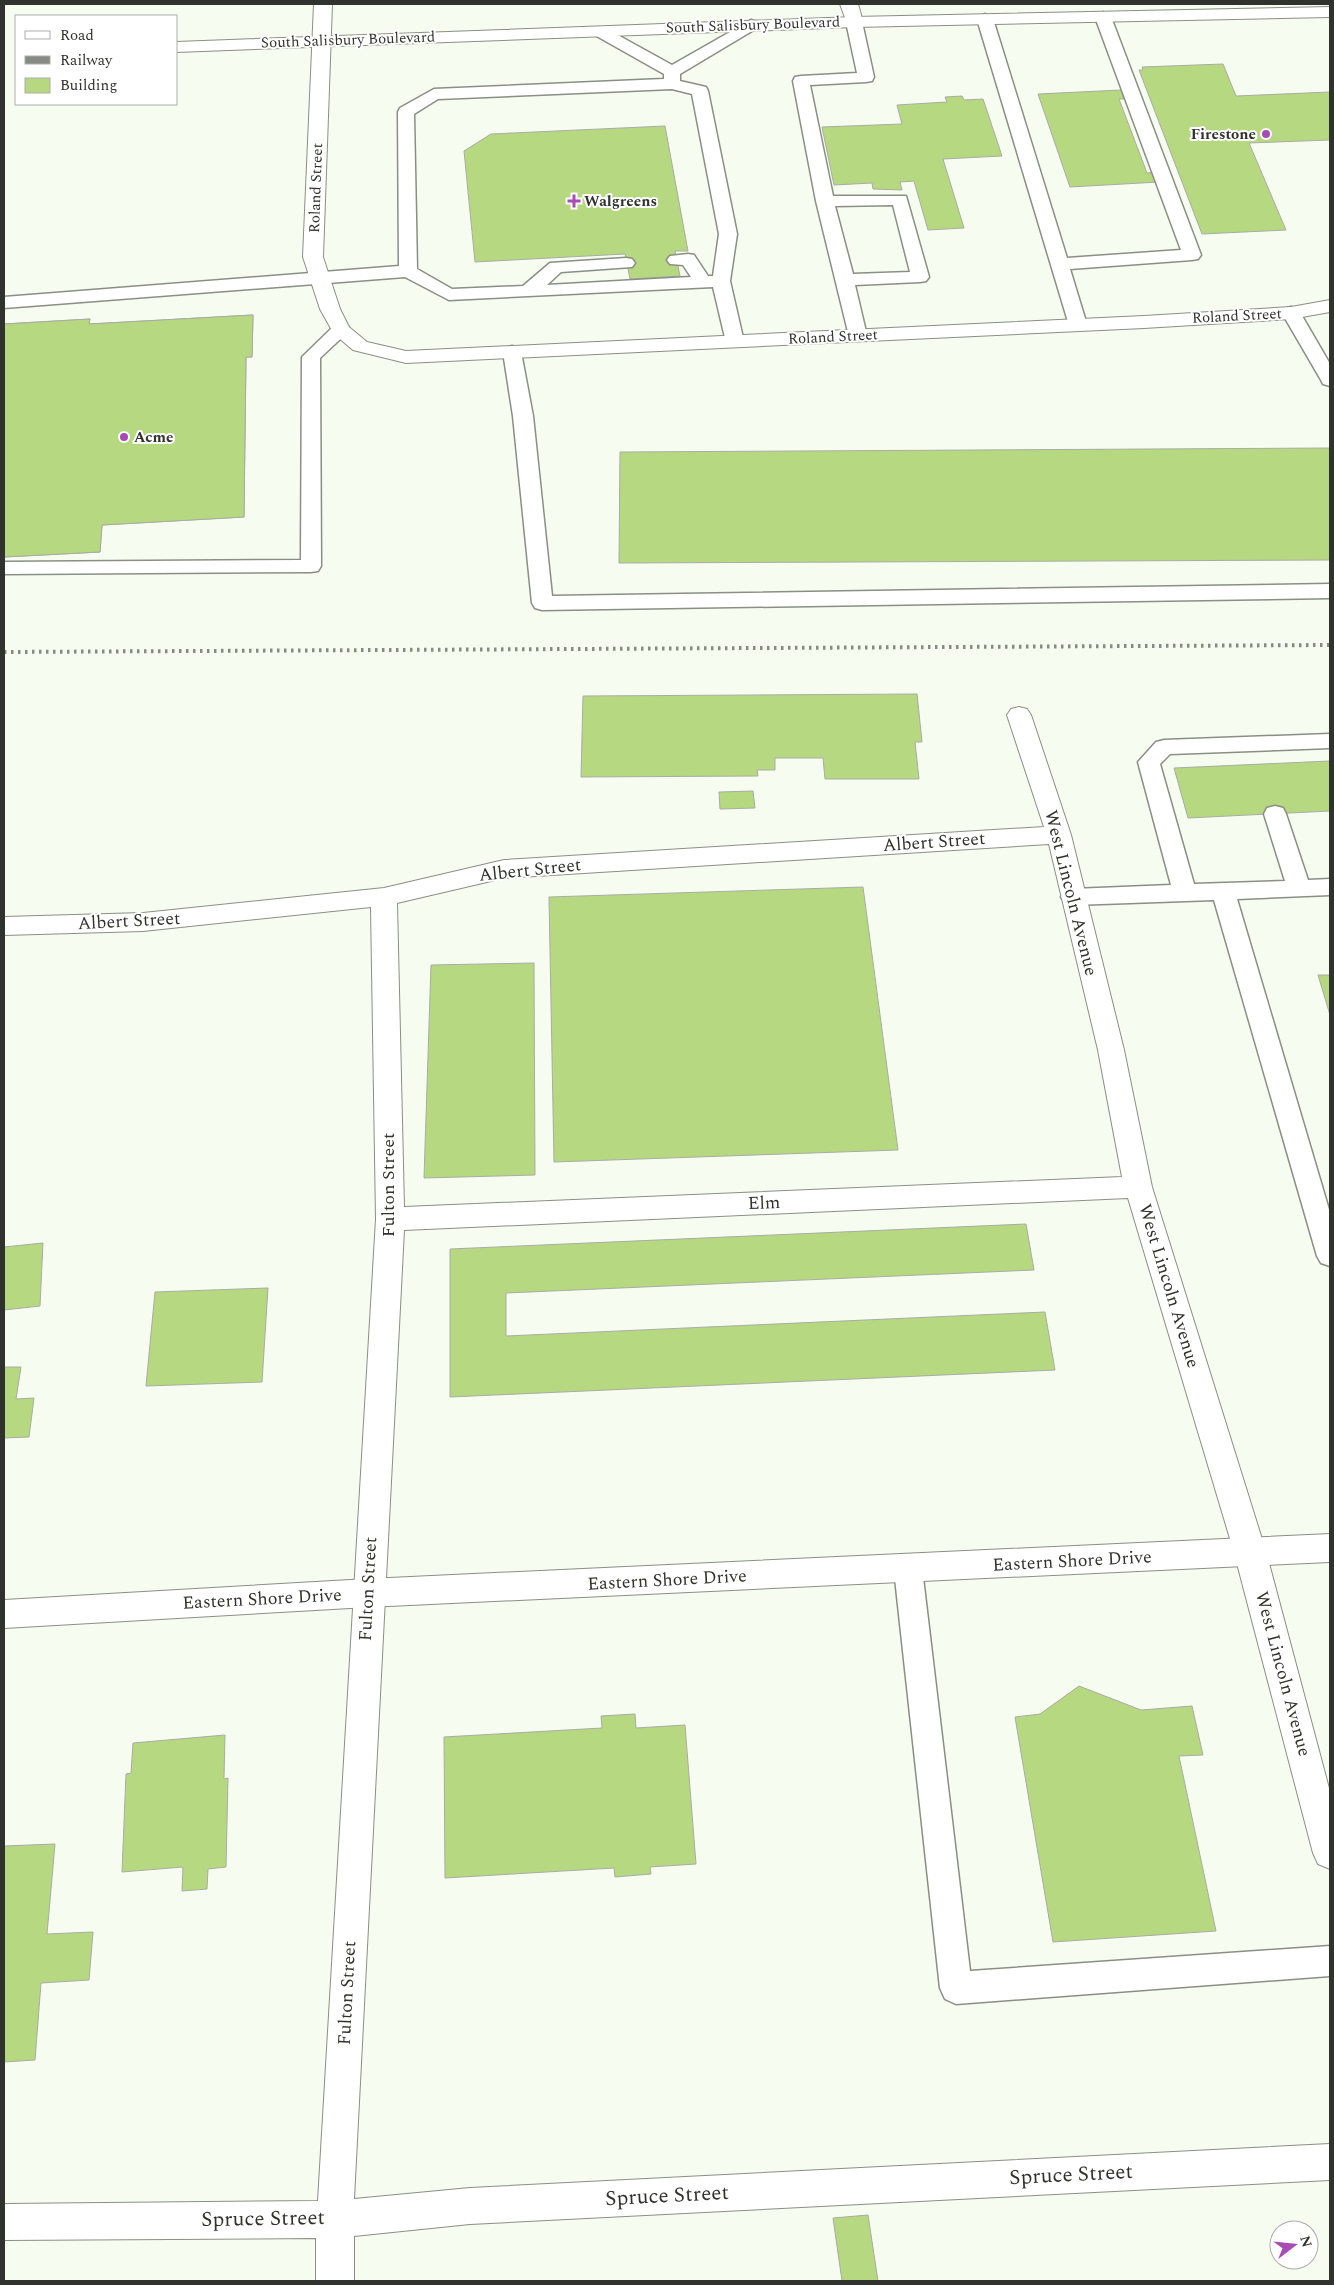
<svg xmlns="http://www.w3.org/2000/svg" width="1334" height="2285" viewBox="0 0 1334 2285" font-family="Spectral,serif">
  <style>
    .building { fill: #b6d880; stroke: #a8ada2 }
    .lines { fill: none; stroke-linecap: round; stroke-linejoin: round }
    .lane-casing { stroke: #8a8f84; stroke-width: 3 }
    .street-casing { stroke: #8a8f84; stroke-width: 2 }
    .secondary-casing { stroke: #8a8f84; stroke-width: 2 }
    .primary-casing { stroke: #8a8f84; stroke-width: 2 }
    .lane { fill: #fff; fill-rule: evenodd }
    .street { fill: #fff; fill-rule: evenodd }
    .secondary { fill: #fff; fill-rule: evenodd }
    .primary { fill: #fff; fill-rule: evenodd }
    .rail { stroke: #868a83; stroke-width: 4; stroke-dasharray: 2.5 4.5; stroke-linecap: butt }
    .poi-dot { fill: #a84bb5; stroke: #fff; stroke-width: 2 }
    .labels { text-anchor: middle; dominant-baseline: central; stroke-width: 4; stroke-linejoin: round; paint-order: stroke }
    .far-street-label { font-size: 15px; fill: #30322e; stroke: #fff }
    .far-poi-label { font-size: 15px; font-weight: bold; fill: #30322e; stroke: #fff; text-anchor: start }
    .street-label { font-size: 18px; fill: #30322e; stroke: #fff }
    .near-street-label { font-size: 21px; fill: #30322e; stroke: #fff }
  </style>
  <rect width="100%" height="100%" fill="#f7fcf1"/>
  <g class="building">
    <path d="M1223,64l13,32 94,-4v48l-81,3 37,87 -84,4 -63,-164h4l-1,-3z"/>
    <path d="M1121,90l3,9h-5l28,74 9,-1 3,10 -89,5 -32,-93z"/>
    <path d="M962,96l2,4 19,-1 19,57 -59,3 21,69 -36,2 -14,-49 -14,1 2,8 -29,-1 -1,-6 -38,2 -12,-58 80,-3 -5,-19 50,-3 -2,-5z"/>
    <path d="M665,126l23,125h-13l5,25 -50,3 -5,-25 -150,8 -11,-111 27,-17z"/>
    <path d="M253,315l-1,42h-6l-2,160 -142,8 -2,27 -96,5v-233l86,-5 -1,5z"/>
    <path d="M253,315l-1,42h-6l-2,160 -142,8 -2,27 -96,5v-233l86,-5 -1,5z"/>
    <path d="M1330,448v112l-711,3 1,-111z"/>
    <path d="M917,694l5,48h-7l4,37h-94l-2,-21h-48v12h-18l1,6 -177,1 2,-81z"/>
    <path d="M1330,761v50l-142,7 -14,-50z"/>
    <path d="M753,791l2,17 -35,1 -1,-17z"/>
    <path d="M863,887l35,263 -344,12 -5,-265z"/>
    <path d="M534,963l1,212 -111,3 7,-213z"/>
    <path d="M1318,975h12v40z"/>
    <path d="M1026,1224l8,46 -528,23v43l539,-24 10,58 -605,27v-148z"/>
    <path d="M43,1243l-3,63 -36,4v-63z"/>
    <path d="M268,1288l-6,94 -116,4 9,-94z"/>
    <path d="M4,1367h17l-5,32 18,-1 -5,39 -25,1z"/>
    <path d="M1079,1686l62,24 51,-4 11,49 -24,1 37,175 -163,11 -38,-225 25,-3z"/>
    <path d="M635,1714l1,14 49,-3 11,139 -46,3 1,7 -36,3 -1,-9 -169,10 -1,-141 158,-9 -1,-12z"/>
    <path d="M225,1735l-1,44 4,-1 -2,89 -18,2 -1,20 -25,2 1,-24 -61,5 4,-98 5,-1 2,-30z"/>
    <path d="M55,1844l-8,90 46,-2 -4,48 -48,3 -6,77 -31,2v-216z"/>
    <path d="M868,2215l10,66h-36l-9,-63z"/>
  </g>
  <g class="lines">
    <g class="lane-casing">
      <g id="lane">
        <path d="M1103,12l8,5 90,238 -3,4 -6,1 -122,9 17,56 -2,4h-14l-2,-4 -92,-306 8,-5 8,5 74,239 114,-8 -86,-233z"/>
        <path d="M854,17l8,5 12,55 -2,4 -6,1 -56,3 23,111h73l23,81 -3,4 -6,1 -65,3 12,51 -2,4h-14l-2,-4 -33,-135 -23,-120 2,-4 6,-1 56,-3 -11,-51zM893,205l17,67 -57,2 -18,-68z"/>
        <path d="M751,20l6,2 2,3 -2,3 -77,46v7l26,6 2,4 29,143 -7,47 14,61 -2,4h-14l-2,-4 -13,-55 -264,13 -44,-23 -401,31v-11l395,-31 -1,-154 2,-4 34,-19 230,-10v-5l-71,-40 -2,-3 2,-3h12l67,37zM672,89l20,5 27,140 -6,42h-5l-14,-21 -6,-1 -18,2 -3,4 3,4 13,1 8,12 -144,8 14,-13 71,-5 3,-4 -3,-4 -6,-1 -76,5 -27,23 -71,3 -35,-20 -3,-155 24,-15z"/>
        <path d="M1291,307l7,2 32,55v22l-7,-2 -2,-4 -39,-67 2,-4z"/>
        <path d="M341,324l7,2 2,4 -30,28 1,208 -3,5 -7,1 -307,2v-12l297,-2 1,-203 32,-31z"/>
        <path d="M512,346l7,2 2,4 12,64 19,180 778,-12v14l-788,12 -7,-2 -3,-5 -19,-187 -10,-64 2,-4z"/>
        <path d="M1330,734v14l-160,6 -10,10 34,120 91,-3 -21,-67 3,-6 8,-2 8,2 3,6 22,66 22,-1v16l-93,4 93,314v53l-9,-3 -4,-7 -103,-356 -141,5 -8,-2 -4,-6 4,-6 8,-2 98,-4 -33,-123 18,-20 8,-2z"/>
        <path d="M908,1556l10,4 4,9 48,402 360,-25v30l-374,28 -11,-5 -5,-11 -46,-419 4,-9z"/>
      </g>
    </g>
    <g class="street-casing">
      <g id="street">
        <path d="M314,4h18l-9,253 17,52 9,18 18,15 39,9 738,-35 147,-9 39,-7v12l-39,7 -147,9 -738,35 -53,-13 -19,-16 -14,-25 -17,-52z"/>
        <path d="M840,4h18l5,18 -3,4h-12z"/>
        <path d="M1019,707l8,2 4,6 40,120 53,215 28,137 114,365 64,240v77l-12,-5 -5,-11 -79,-301 -106,-354 -724,32 -50,969 116,-11 860,-44v36l-860,44 -116,12v45h-38v-43l-312,2v-36l314,-3 58,-982 -5,-312 -228,24 -139,4v-18l139,-4 241,-25 120,-28 540,-33 -37,-112 4,-6zM1049,844l49,206 24,127 -718,30 -7,-304 107,-25z"/>
      </g>
    </g>
    <g class="secondary-casing">
      <path id="secondary" d="M1330,1534v28l-962,45 -364,21v-28l364,-21z"/>
    </g>
    <g class="primary-casing">
      <path id="primary" d="M1330,7v10l-476,10 -678,25v-10l678,-25z"/>
    </g>
    <use href="#lane" class="lane"/>
    <use href="#street" class="street"/>
    <use href="#secondary" class="secondary"/>
    <use href="#primary" class="primary"/>
    <path class="rail" d="M4,652l1326,-7"/>
  </g>
  <g class="poi-dot">
    <circle cx="1266" cy="134" r="5"/>
    <path d="M571.5 193.5h5v5h5v5h-5v5h-5v-5h-5v-5h5z"/>
    <circle cx="124" cy="437" r="5"/>
  </g>
  <g class="labels">
    <g class="far-street-label">
      <text transform="translate(753 25) rotate(-2)">South Salisbury Boulevard</text>
      <text transform="translate(348 40) rotate(-2)">South Salisbury Boulevard</text>
      <text transform="translate(316 188) rotate(-88)">Roland Street</text>
      <text transform="translate(1237 316) rotate(-3)">Roland Street</text>
      <text transform="translate(833 337) rotate(-3)">Roland Street</text>
    </g>
    <g class="far-poi-label">
      <text x="1256" y="134" text-anchor="end">Firestone</text>
      <text x="584" y="201">Walgreens</text>
      <text x="134" y="437">Acme</text>
    </g>
    <g class="street-label">
      <text transform="translate(934 842) rotate(-4)">Albert Street</text>
      <text transform="translate(530 870) rotate(-6)">Albert Street</text>
      <text transform="translate(1071 893) rotate(76)">West Lincoln Avenue</text>
      <text transform="translate(129 921) rotate(-3)">Albert Street</text>
      <text transform="translate(388 1185) rotate(-90)">Fulton Street</text>
      <text transform="translate(764 1203) rotate(-2)">Elm</text>
      <text transform="translate(1169 1286) rotate(73)">West Lincoln Avenue</text>
      <text transform="translate(1072 1561) rotate(-3)">Eastern Shore Drive</text>
      <text transform="translate(667 1580) rotate(-3)">Eastern Shore Drive</text>
      <text transform="translate(368 1589) rotate(-87)">Fulton Street</text>
      <text transform="translate(262 1599) rotate(-3)">Eastern Shore Drive</text>
      <text transform="translate(1283 1674) rotate(75)">West Lincoln Avenue</text>
      <text transform="translate(347 1993) rotate(-87)">Fulton Street</text>
    </g>
    <g class="near-street-label">
      <text transform="translate(1071 2175) rotate(-3)">Spruce Street</text>
      <text transform="translate(667 2196) rotate(-3)">Spruce Street</text>
      <text transform="translate(263 2219) rotate(-1)">Spruce Street</text>
    </g>
  </g>
  <rect width="1334" height="2285" fill="none" stroke="#30322e" stroke-width="10"/>
  <rect x="15" y="15" width="162" height="90" fill="#ffffff" stroke="#acadab"/>
  <rect x="25" y="31" width="25" height="8" fill="#ffffff" stroke="#acadab"/>
  <text x="60" y="40" font-size="15" fill="#30322e">Road</text>
  <rect x="25" y="56" width="25" height="8" fill="#868a83" stroke="#acadab"/>
  <text x="60" y="65" font-size="15" fill="#30322e">Railway</text>
  <rect x="25" y="78" width="25" height="15" fill="#b6d880" stroke="#acadab"/>
  <text x="60" y="90" font-size="15" fill="#30322e">Building</text>
  <g transform="translate(1294 2245) rotate(74)"><circle r="24" fill="#ffffff" stroke="#acadab"/>
  <path d="M0-4L9 19L0 12L-9 19Z" fill="#a84bb5"/>
  <text y="-8" font-size="14" font-weight="bold" text-anchor="middle" fill="#30322e">N</text>
  </g>
</svg>
